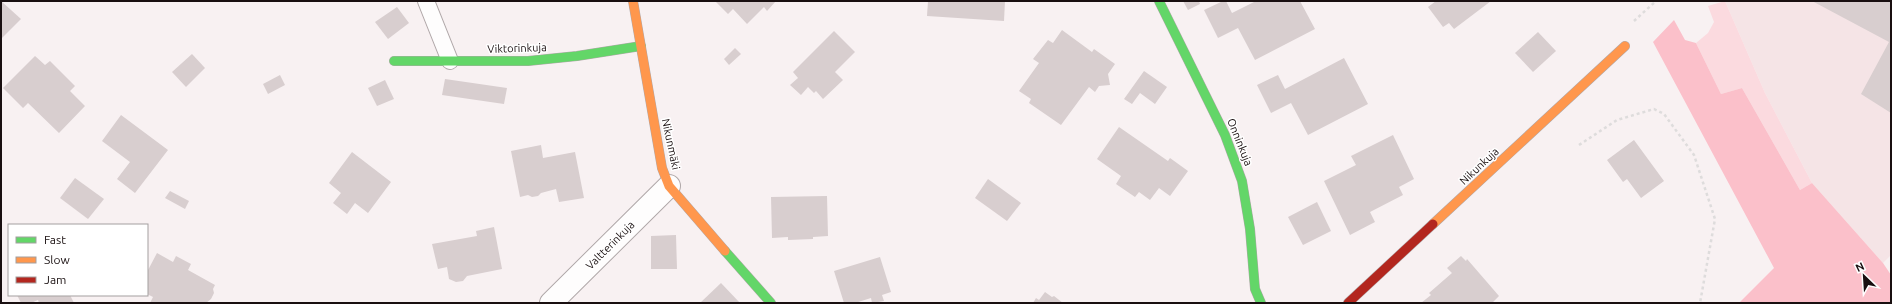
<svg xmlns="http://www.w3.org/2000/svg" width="1892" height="304" viewBox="0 0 1892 304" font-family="Ubuntu,sans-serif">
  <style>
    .built { fill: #f5e4e6 }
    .green { fill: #fbdadf }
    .forest { fill: #fbc0ca }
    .building { fill: #d8cecf }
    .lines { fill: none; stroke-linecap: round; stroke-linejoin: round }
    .lane-casing { stroke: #b0a8a9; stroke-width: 18 }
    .street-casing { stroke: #b0a8a9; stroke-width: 24 }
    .fast-casing { stroke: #b0a8a9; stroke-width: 10 }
    .slow-casing { stroke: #b0a8a9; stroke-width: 10 }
    .jam-casing { stroke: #b0a8a9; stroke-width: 10 }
    .path { stroke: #dedcdc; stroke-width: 2.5; stroke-dasharray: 3 3; stroke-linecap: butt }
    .lane { stroke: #fefdfd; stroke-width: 16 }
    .street { stroke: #fefdfd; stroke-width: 22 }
    .fast { stroke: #63d668; stroke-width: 9 }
    .slow { stroke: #ff974d; stroke-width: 9 }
    .jam { stroke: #b3261e; stroke-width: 9 }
    .labels { text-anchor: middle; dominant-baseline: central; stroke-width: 3; stroke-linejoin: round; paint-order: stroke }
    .street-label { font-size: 11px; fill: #190f10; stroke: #fff }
  </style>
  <rect width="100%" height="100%" fill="#f8f1f2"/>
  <path class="built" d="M1725,1h166v254l-8,8 -71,-80 -47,-90z"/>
  <path class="green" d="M1725,1l40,92 47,90 -12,7 -58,-102 -21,6 -25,-51 12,-10 6,-11 -6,-16z"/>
  <path class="forest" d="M1674,20l11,20 11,3 25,51 21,-6 58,102 12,-7 71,80 8,12v28h-152l35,-35 -121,-226z"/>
  <g class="building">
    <path d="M1,1l20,18 -20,20z"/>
    <path d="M715,1h61l-9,10 -3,-4 -17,17 -14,-15 -5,5z"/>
    <path d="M928,1h77l-1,20 -77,-5z"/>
    <path d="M1183,1h16l1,3 -12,6z"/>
    <path d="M1223,1h3l6,12 24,-12h44l15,28 -60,31 -17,-32 -20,10 -14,-28z"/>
    <path d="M1436,1h55l-37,28 -5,-6 -6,4 -15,-20z"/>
    <path d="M1812,1h79v112l-30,-19 28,-52z"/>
    <path d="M397,7l12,16 -21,16 -13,-17z"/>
    <path d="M1062,30l30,22 2,-3 21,15 -7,10 2,11 -11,1 -4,6 -6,-5 -28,38 -32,-22 2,-4 -12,-8 20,-28 -6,-4 15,-19 5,3z"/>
    <path d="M834,31l21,21 -20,20 8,8 -20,19 -7,-8 -2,2 -6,-6 -7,8 -11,-10 8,-7 -5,-6z"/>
    <path d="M1538,32l18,19 -23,21 -18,-19z"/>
    <path d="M735,48l6,6 -12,11 -5,-6z"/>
    <path d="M192,54l13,14 -19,19 -14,-15z"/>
    <path d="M35,56l10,9 5,-4 25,25 -5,5 15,15 -26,27 -31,-30 -5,5 -20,-20z"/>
    <path d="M1344,58l24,46 -60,31 -17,-32 -20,10 -14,-28 21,-10 7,14z"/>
    <path d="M1144,71l23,16 -12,17 -15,-11 -8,11 -8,-5z"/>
    <path d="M280,75l5,10 -17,9 -5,-10z"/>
    <path d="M445,79l62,9 -3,16 -62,-9z"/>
    <path d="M385,80l9,19 -17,7 -9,-18z"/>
    <path d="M121,115l47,35 -33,43 -18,-14 13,-17 -28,-21z"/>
    <path d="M1119,127l49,34 2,-3 18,13 -18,25 -11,-8 -9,12 -11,-8 -4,5 -19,-13 5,-8 -24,-17z"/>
    <path d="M1393,135l21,44 -15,8 4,8 -33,17 5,10 -25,13 -26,-54 32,-16 -5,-9z"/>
    <path d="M1634,140l30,41 -23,17 -14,-19 -4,3 -16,-22z"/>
    <path d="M541,145l2,13 32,-6 9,46 -25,4 -3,-13 -15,4 -3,3 -6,1 -4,-2 -8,2 -9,-46z"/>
    <path d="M352,152l39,30 -23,31 -13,-10 -8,11 -14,-11 8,-10 -12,-10z"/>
    <path d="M75,178l29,21 -16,20 -28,-21z"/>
    <path d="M988,179l33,24 -14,18 -32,-23z"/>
    <path d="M170,191l19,10 -4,8 -20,-11z"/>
    <path d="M827,196l1,40 -15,1v2l-25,1v-3l-16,1 -1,-41z"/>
    <path d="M1317,202l14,29 -28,14 -15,-28z"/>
    <path d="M494,227l8,42 -35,7 -4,5 -7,1 -7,-3 -2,-12 -9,2 -6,-25 45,-8 -1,-5z"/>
    <path d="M676,235l1,34h-26v-33z"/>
    <path d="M157,253l16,9 3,-6 15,8 -3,6 27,15 -2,4 1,4 -3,6 -5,4h-56l3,-6 -6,-3v-22z"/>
    <path d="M1461,256l5,5 1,-2 32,37 -7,7h-71l10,-8 -2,-2 23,-20 -5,-5z"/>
    <path d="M880,257l11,35 -9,3 2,6 -12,2 -1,-5 -16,5h-11l-10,-32z"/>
    <path d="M721,283l19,20h-40z"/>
    <path d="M1045,292l7,5 2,-1 9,7h-30l3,-5 3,2z"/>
    <path d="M17,295h53l4,8h-35l-1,-3 -7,3h-10z"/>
  </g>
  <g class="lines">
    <g class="lane-casing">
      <path id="lane" d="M426,1l24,60"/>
    </g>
    <g class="street-casing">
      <path id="street" d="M551,303l118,-117"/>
    </g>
    <g class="fast-casing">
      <g id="fast">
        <path d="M1159,1l66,134 17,46 8,48 5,60 6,14"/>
        <path d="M394,61h134l49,-5 64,-10"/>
        <path d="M725,251l46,52"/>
      </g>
    </g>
    <g class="slow-casing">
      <g id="slow">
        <path d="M633,1l29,167 7,18 56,65"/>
        <path d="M1433,224l192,-178"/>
      </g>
    </g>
    <g class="jam-casing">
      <path id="jam" d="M1348,303l85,-79"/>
    </g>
    <g class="path">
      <path d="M1634,21l22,-20"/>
      <path d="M1579,145l38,-25 37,-11 10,5 30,41 21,64 -15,84"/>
    </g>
    <use href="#lane" class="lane"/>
    <use href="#street" class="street"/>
    <use href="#fast" class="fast"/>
    <use href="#slow" class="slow"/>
    <use href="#jam" class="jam"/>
  </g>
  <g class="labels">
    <g class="street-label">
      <text transform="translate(517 48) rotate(-2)">Viktorinkuja</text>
      <text transform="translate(1240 142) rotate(68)">Onninkuja</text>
      <text transform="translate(671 144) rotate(78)">Nikunmäki</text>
      <text transform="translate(1479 166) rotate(-43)">Nikunkuja</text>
      <text transform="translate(610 245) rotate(-45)">Valtterinkuja</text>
    </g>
  </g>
  <rect width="1892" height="304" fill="none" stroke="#190f10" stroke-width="4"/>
  <rect x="8" y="224" width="140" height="72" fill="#ffffff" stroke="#a39f9f"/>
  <rect x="16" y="237" width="20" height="6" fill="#63d668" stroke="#a39f9f"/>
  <text x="44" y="244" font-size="12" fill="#190f10">Fast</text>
  <rect x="16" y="257" width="20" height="6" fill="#ff974d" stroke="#a39f9f"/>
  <text x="44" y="264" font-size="12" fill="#190f10">Slow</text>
  <rect x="16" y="277" width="20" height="6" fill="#b3261e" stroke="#a39f9f"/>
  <text x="44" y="284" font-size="12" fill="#190f10">Jam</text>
  <g transform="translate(1864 276) rotate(335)" stroke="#ffffff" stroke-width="3" paint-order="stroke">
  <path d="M0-3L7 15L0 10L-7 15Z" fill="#190f10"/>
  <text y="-6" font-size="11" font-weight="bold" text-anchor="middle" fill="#190f10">N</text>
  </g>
</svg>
